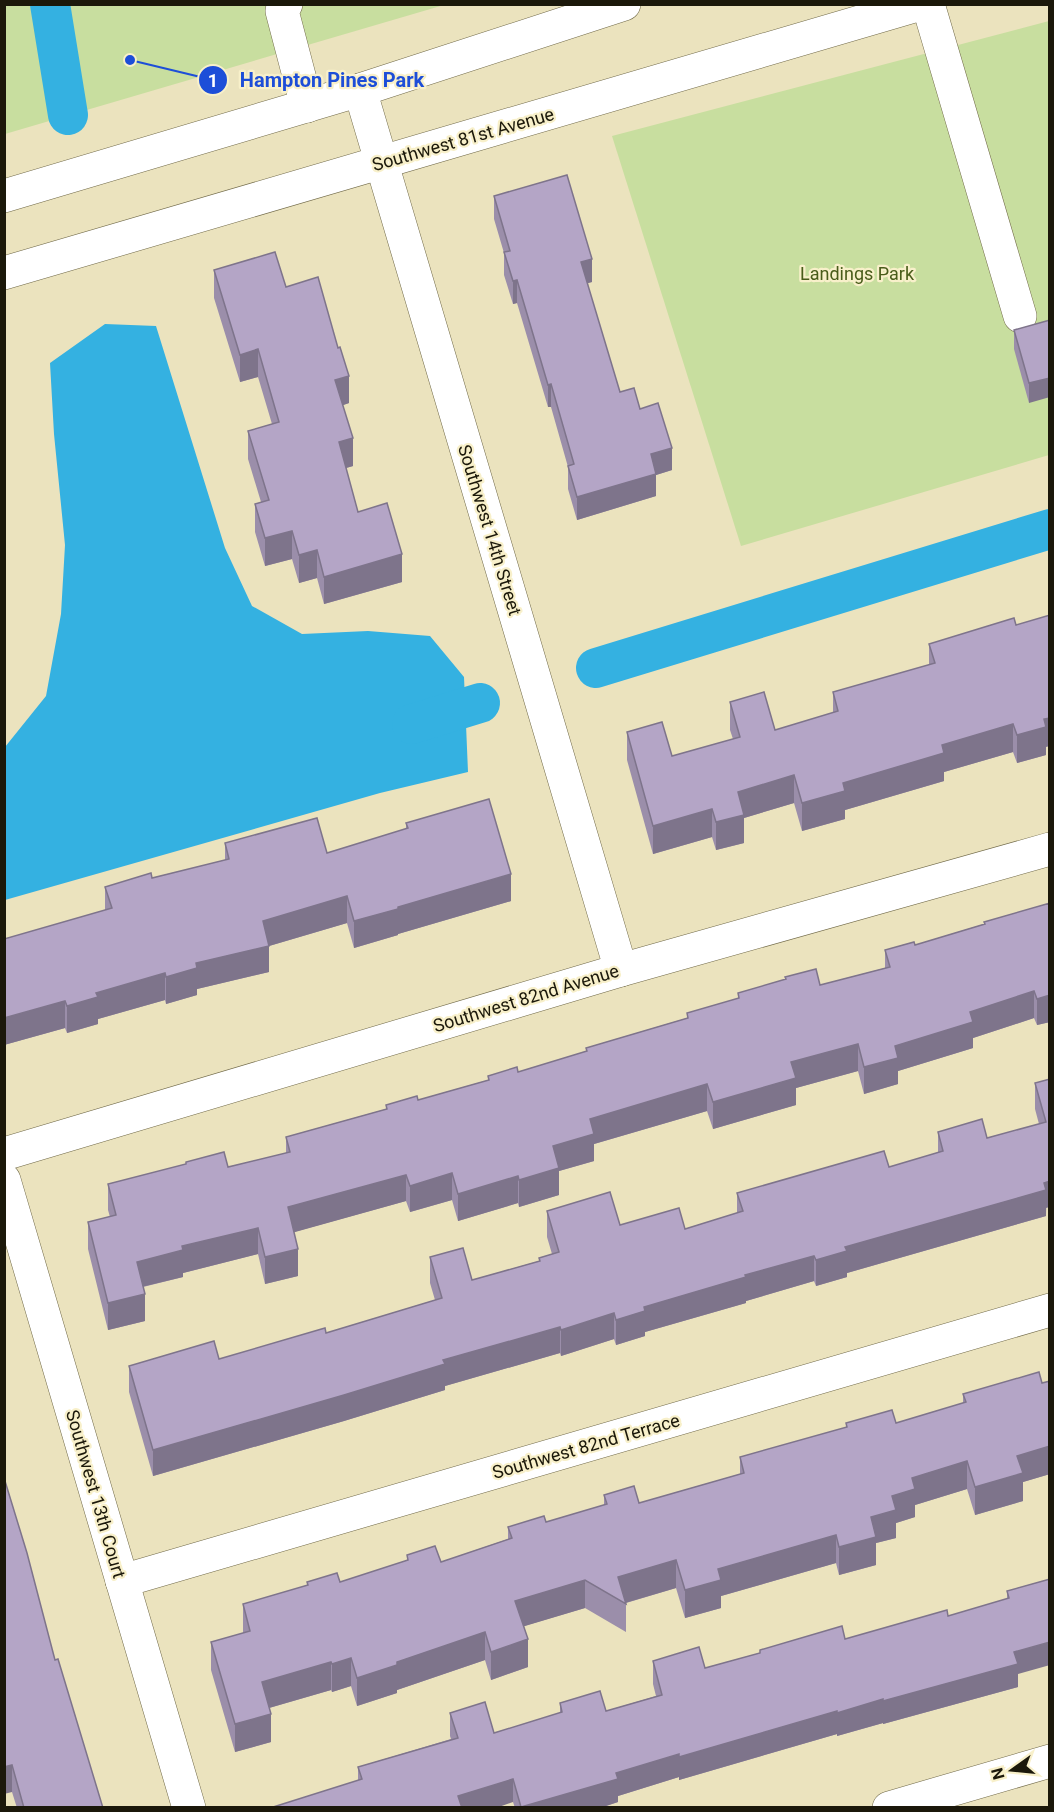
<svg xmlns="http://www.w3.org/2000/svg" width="1054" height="1812" viewBox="0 0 1054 1812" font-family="Roboto,sans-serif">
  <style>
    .green { fill: #c8de9f }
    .water { fill: #34b1e1 }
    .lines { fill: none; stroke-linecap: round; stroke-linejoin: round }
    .canal { stroke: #34b1e1; stroke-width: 40 }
    .minor-casing { stroke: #706948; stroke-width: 34 }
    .minor { stroke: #fff; stroke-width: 33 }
    .wall { fill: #9b8eaa }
    .shaded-wall { fill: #7e748b }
    .building { fill: #b4a5c6; stroke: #7e748b; stroke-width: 1.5 }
    .labels { text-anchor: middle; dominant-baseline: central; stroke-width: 4.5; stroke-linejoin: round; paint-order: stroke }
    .street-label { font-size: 18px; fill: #1b180a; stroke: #f8f0ca }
    .park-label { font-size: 18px; fill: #495c1a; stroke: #f8f0ca }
    .leader { fill: none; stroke: #1d4ed8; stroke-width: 2 }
    .callout-dot { fill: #1d4ed8; stroke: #f8f0ca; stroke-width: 2 }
    .mark-label { font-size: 18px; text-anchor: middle; font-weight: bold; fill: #fff }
    .callout-label { font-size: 20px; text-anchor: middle; font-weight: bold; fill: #1d4ed8; stroke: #f8f0ca; stroke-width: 4.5; stroke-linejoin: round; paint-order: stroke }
  </style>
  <rect width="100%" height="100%" fill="#ebe3be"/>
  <g class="green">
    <path d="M5,5h439l-439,129z"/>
    <path d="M1049,21v434l-308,91 -129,-410z"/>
  </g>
  <path class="water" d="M105,324l51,2 69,222 27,58 50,28 66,-3 62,5 34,41 4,95 -88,21 -375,107v-153l41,-51 15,-82 4,-69 -11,-111 -4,-71z"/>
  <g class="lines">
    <g class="canal">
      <path d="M50,4l18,111"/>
      <path d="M596,668l454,-139"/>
      <path d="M412,724l68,-21"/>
    </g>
    <g class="minor-casing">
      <g id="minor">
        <path d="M286,4l-4,7 25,95"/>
        <path d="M928,4l92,312"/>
        <path d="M360,90l261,880"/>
        <path d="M4,196l356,-106 264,-86"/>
        <path d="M4,273l917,-269"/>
        <path d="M4,1154l617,-184 429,-121"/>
        <path d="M4,1180l185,628"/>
        <path d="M122,1581l928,-271"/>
        <path d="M889,1808l161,-47"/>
      </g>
    </g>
    <use href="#minor" class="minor"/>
  </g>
  <g class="wall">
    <path d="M494,196l98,86 -5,1 33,109 20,17 32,61 -16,5v21l-79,24 -9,-31v-22l-17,-60h-3l-31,-104 -4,1 -9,-29v-22l-10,-34z"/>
    <path d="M214,270l72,17 63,116 -6,2 10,61 -7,2 12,44 44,70 -78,22 -7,-26 -18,5 -7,-24 -27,7 -10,-34v-28l6,-2 -13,-43v-28l24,-7 -14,-47 -18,5 -26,-84z"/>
    <path d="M1050,320l-21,83 -15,-54v-19z"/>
    <path d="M929,644l117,103v8l-29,8 -4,-11 -69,20v9l-99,29v9l-43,12 -8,-28 -50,15v25l-28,7 -4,-13 -59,17 -26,-94v-28l45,24 61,-17 -3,-9v-28l45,28 58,-17v-21l96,-27z"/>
    <path d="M406,823l105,78 -113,33v1l-44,13 -7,-25 -78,23v26l-72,17v6l-31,9 -1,-4 -67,19v5l-31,9 -2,-5 -61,17 101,-135v-23l47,-9 73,-18v-17l102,10 79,-24z"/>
    <path d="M1050,903v119l-13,3 -3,-7 -61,20v10l-75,23v13l-34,10 -6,-23 -62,17v17l-83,24 -6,-18 -113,33v17l-35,10v24l-40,12 -1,-4 -60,18 -6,-21 -42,12 -4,-11 -112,31 4,44 -33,8 -7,-30 -75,19v4l-40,10 2,34 -37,9 -20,-81v-27l22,-5 -2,-7v-26l78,-19v-3l42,5 58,-14v-16l100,-28v-4l32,-5 70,-20v-4l30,-4 68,-20v-4l101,-30v-5l51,-14v-6l82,-8 65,-17v-18l30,-5 69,-21v-2z"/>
    <path d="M1050,1079l-4,137 -199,57v4l-31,9 -2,-5 -68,20v2l-101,29v4l-29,9 -2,-6 -53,17 -1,-3 -115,33v4l-101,31 -191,55 -24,-84v-26l90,-7 107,-26 109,-33 -5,-17v-26l42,23 67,-19v-3l13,-4 -5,-17v-26l73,14 65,4 52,-16v-20l152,-26 49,-14v-21l49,6 52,-14 -4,-15v-26z"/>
    <path d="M1050,1381v93l-27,8v19l-48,14 -8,-26 -52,16v12l-19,6v15l-20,5v22l-37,10 -3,-12 -115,33v12l-36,10 -9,-30 -50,15v29l-41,-24 -61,18 4,41 -37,13 -6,-20 -88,30v3l-40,13 -6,-20 -19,6 -1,-2 -62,18 2,34 -36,10 -24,-82v-28l32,-9v-29l64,-18v-4h33l67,-21v-6l34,7 67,-23v-12l38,-5 58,-17v-10l35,8 101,-29v-17l106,-29v-5h50l67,-20v-9l79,-11z"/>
    <path d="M4,1481l51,179 48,148h-86l-5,-16z"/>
    <path d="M1050,1579l-32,95v13l-135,37v-1l-46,13v-2l-158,46v-3l-61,19v6l-18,6h-85l-2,-6 -155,-22v-13l93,-28 -1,-3v-23l44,20 66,-20v-10l46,8 50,-15 -3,-12v-23l52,7 55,-15v-3l85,-11 103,-23 59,-17v-8z"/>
  </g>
  <g class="shaded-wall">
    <path d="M592,259v23l-11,3v-23z"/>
    <path d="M517,280v23l-4,1v-23z"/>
    <path d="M258,349v28l-18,5v-27z"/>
    <path d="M349,376v27l-14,5v-28z"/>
    <path d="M1050,378v19l-21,6v-20z"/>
    <path d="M551,384v23h-3v-22z"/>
    <path d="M353,438v28l-14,4v-28z"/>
    <path d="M672,448v22l-16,5v21l-79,24v-23l74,-43z"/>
    <path d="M292,531v28l-27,7v-28z"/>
    <path d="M317,550v28l-18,5v-28z"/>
    <path d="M402,554v28l-78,22v-27z"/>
    <path d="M1050,718v28l-4,1v8l-29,8v-28l27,-16z"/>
    <path d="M1013,724v28l-69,20v9l-99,29v9l-43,12v-28l41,-20 99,-38z"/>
    <path d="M794,775v28l-50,15v25l-28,7v-28l22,-30z"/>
    <path d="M712,809v28l-59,17v-28z"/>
    <path d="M511,874v27l-113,33v1l-44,13v-27l44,-14z"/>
    <path d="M347,896v27l-78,23v26l-72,17v6l-31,9v-27l30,-14 67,-42z"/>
    <path d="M165,973v27l-67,19v5l-31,9v-27l29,-13z"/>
    <path d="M1034,991v27l-61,20v10l-75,23v13l-34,10v-27l31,-21 75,-34z"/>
    <path d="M1050,995v27l-13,3v-26z"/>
    <path d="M65,1001v27l-61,17v-27z"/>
    <path d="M858,1044v27l-62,17v17l-83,24v-27l78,-40z"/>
    <path d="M707,1084v27l-113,33v17l-35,10v24l-40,12v-27l34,-34 37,-27z"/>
    <path d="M452,1173v27l-42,12v-26z"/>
    <path d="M406,1175v26l-118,33v-27z"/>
    <path d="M518,1176v27l-60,18v-27z"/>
    <path d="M1050,1181v26l-4,1v8l-199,57v4l-31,9v-26l29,-13z"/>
    <path d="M258,1228v26l-75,19v4l-46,11v-26l45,-16z"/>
    <path d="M298,1249v27l-33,8v-27z"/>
    <path d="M814,1256v25l-68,20v2l-101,29v4l-29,9v-25l28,-13 101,-32z"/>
    <path d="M145,1294v27l-37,9v-27z"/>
    <path d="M614,1313v26l-53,17v-26z"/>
    <path d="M560,1327v26l-115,33v4l-101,31 -191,55v-26l290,-90z"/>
    <path d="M1050,1446v28l-27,8v19l-48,14v-28l42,-31z"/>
    <path d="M967,1461v28l-52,16v12l-19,6v15l-20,5v22l-37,10v-28l73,-69z"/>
    <path d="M836,1535v28l-115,33v12l-36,10v-28l33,-21z"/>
    <path d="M676,1560v28l-51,15 -7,-26z"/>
    <path d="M585,1580v28l-70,21v-28z"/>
    <path d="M485,1632v28l-88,30v3l-40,13v-28l40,-16z"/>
    <path d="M528,1639v28l-37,13v-28z"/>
    <path d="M1050,1642v23l-32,9v13l-135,37v-23l131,-49z"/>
    <path d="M351,1658v28l-19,6v-28z"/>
    <path d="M331,1662v28l-69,20v-28z"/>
    <path d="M883,1699v24l-46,13v-23z"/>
    <path d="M837,1711v23l-158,46v-23z"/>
    <path d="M271,1714v28l-36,10v-28z"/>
    <path d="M679,1754v23l-61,19v6l-18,6h-79l95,-35z"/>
    <path d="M12,1765v27l-8,2v-27z"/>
    <path d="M513,1779v23l-17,6h-38v-12z"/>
  </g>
  <g class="building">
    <path d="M567,175l25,84 -11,3 39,130 14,-4 6,21 18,-6 14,45 -21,6 5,20 -79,23 -9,-31 6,-2 -23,-80 -3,1 -31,-105 -4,1 -9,-29 6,-1 -16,-55z"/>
    <path d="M275,252l11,35 32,-10 20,71 2,-1 9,29 -14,4 18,58 -14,4 19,70 29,-9 15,51 -78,23 -7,-27 -18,5 -7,-24 -27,7 -10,-34 14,-4 -21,-69 31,-9 -21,-73 -18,6 -26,-85z"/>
    <path d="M1050,320v58l-21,5 -15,-53z"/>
    <path d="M1050,615v103l-6,1 2,8 -29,8 -4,-11 -71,21 2,8 -101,30 2,8 -43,12 -8,-28 -56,17 6,23 -28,7 -4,-13 -59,17 -26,-94 35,-10 10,34 68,-19 -10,-35 34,-10 11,38 63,-19 -5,-19 102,-29 -6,-19 85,-26 2,7z"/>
    <path d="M489,799l22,75 -113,33v2l-44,12 -7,-25 -84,25 6,25 -73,17 1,5 -31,9 -1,-4 -69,20 2,4 -31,9 -2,-5 -61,17v-79l108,-31 -7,-21 46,-14 1,5 77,-19 -4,-16 92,-25 10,35 81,-25 -2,-5z"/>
    <path d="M1050,903v92l-13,4 -3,-8 -64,21 3,10 -78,24 3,12 -34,9 -6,-23 -67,18 5,16 -83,24 -6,-18 -117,35 4,15 -41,12 6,22 -40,12 -1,-4 -60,18 -6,-21 -42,13 -4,-11 -118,32 10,42 -33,8 -7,-29 -76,18 1,4 -46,12 8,32 -37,9 -20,-81 28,-7 -8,-31 78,-20v-2l38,-10 4,15 62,-15 -4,-15 101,-28 -1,-4 31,-9 1,4 71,-20 -1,-4 29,-9 1,5 69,-21 -1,-3 102,-30 -1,-5 52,-15 -1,-5 48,-14 -1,-2 31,-8 4,16 70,-18 -5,-17 29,-8 1,3 70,-21 -1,-2z"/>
    <path d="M1050,1079v102l-6,2 2,7 -201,57 2,4 -31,9 -2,-4 -69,19 1,2 -102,30 1,4 -29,9 -2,-7 -53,17 -1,-3 -117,33 2,4 -101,31 -191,55 -24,-84 85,-25 5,18 106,-31 1,5 116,-35 -12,-41 33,-9 9,32 68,-19 -1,-3 20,-6 -12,-41 63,-19 10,33 59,-17 6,21 58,-18 -6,-18 147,-42 5,16 54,-16 -5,-19 44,-13 5,19 59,-16 -11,-39z"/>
    <path d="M1039,1372l3,11 8,-2v65l-33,10 6,17 -48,14 -8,-26 -55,17 3,11 -23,7 4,14 -25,7 5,20 -37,10 -3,-12 -118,34 3,11 -36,10 -9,-30 -58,17 8,27 -41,-24 -70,21 13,38 -37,13 -6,-20 -88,30v3l-40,13 -6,-20 -19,6 -1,-2 -69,20 9,32 -36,10 -24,-82 39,-11 -7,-27 65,-19 -1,-3 30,-9 3,9 68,-22 -1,-5 28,-9 6,16 71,-24 -4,-11 36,-11 2,6 61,-18 -3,-9 30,-9 5,17 105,-30 -4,-16 107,-30 -1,-4 46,-13 4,13 70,-21 -3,-8z"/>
    <path d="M4,1481h1l22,72 28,107 3,-1 45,149h-79l-12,-43 -8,2z"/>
    <path d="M1050,1579v63l-36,10 4,12 -135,37v-2l-46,14v-2l-158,46v-3l-63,19 2,6 -97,28 -8,-28 -55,17 4,12h-192l92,-29 -4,-12 100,-29 -8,-25 35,-11 9,31 68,-21 -2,-9 40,-12 6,20 56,-16 -9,-34 46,-14 6,21 55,-15v-3l82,-24 3,13 102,-29 1,6 61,-18 -2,-7z"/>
  </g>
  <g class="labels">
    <g class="street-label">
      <text transform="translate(463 139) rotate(-16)">Southwest 81st Avenue</text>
      <text transform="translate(490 530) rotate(73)">Southwest 14th Street</text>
      <text transform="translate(526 998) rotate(-17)">Southwest 82nd Avenue</text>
      <text transform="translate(586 1446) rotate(-16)">Southwest 82nd Terrace</text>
      <text transform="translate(96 1494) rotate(74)">Southwest 13th Court</text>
    </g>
    <g class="park-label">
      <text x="857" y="273">Landings Park</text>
    </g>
  </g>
  <path class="leader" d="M130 60L213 80"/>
  <g class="callout-dot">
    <circle cx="130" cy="60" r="6"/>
    <circle cx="213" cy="80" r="15"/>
  </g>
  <g class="mark-label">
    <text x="213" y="87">1</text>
  </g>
  <g class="callout-label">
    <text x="332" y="87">Hampton Pines Park</text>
  </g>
  <rect width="1054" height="1812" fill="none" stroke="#1b180a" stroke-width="12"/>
  <g transform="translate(1012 1770) rotate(255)" stroke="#f8f0ca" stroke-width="4.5" paint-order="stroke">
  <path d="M0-4.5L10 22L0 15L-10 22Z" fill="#1b180a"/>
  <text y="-9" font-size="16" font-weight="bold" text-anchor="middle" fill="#1b180a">N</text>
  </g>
</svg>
